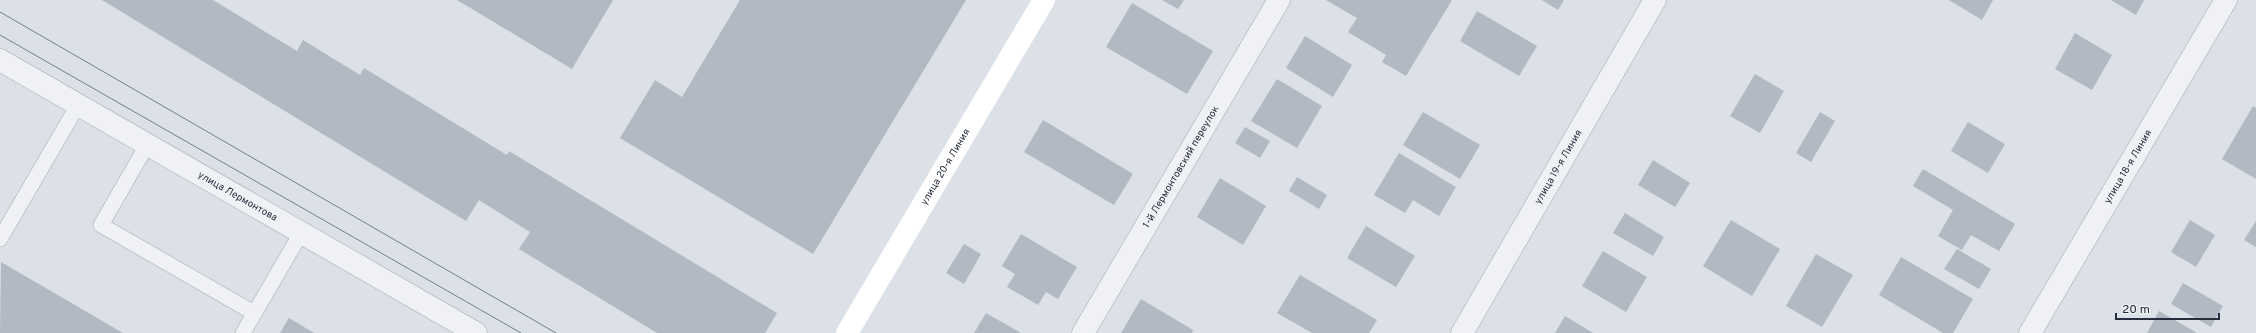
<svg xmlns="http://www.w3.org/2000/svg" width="2256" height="333" viewBox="0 0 2256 333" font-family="Overpass,sans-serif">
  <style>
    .building { fill: #b3b9c3 }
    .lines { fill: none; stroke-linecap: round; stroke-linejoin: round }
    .service-casing { stroke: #a2a7b1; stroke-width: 16 }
    .minor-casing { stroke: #a2a7b1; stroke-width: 23 }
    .tertiary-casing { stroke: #a2a7b1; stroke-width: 23 }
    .service { stroke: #eff1f5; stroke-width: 15 }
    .minor { stroke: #eff1f5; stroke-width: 22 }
    .tertiary { stroke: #eff1f5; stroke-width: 22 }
    .secondary { stroke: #fff; stroke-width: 22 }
    .tram { stroke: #757f90; stroke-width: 1 }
    .labels { text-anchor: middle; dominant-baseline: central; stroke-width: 4; stroke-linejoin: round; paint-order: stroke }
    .street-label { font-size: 10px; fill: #262d3d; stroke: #ebeff4 }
  </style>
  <rect width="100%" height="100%" fill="#dce0e7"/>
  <g class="building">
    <path d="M102,0h111l84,51 6,-11 57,35 4,-7 143,87 2,-4 268,162 -12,20h-108l-138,-84 11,-17 -51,-32 -13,21z"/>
    <path d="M457,0h156l-41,69z"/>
    <path d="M740,0h226l-153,254 -193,-116 35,-58 27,17z"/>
    <path d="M1162,0h22l-6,9z"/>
    <path d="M1326,0h126l-46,76 -24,-14 4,-7 -38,-23 9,-14z"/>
    <path d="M1542,0h22l-6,10z"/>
    <path d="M1949,0h44l-11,20z"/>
    <path d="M2111,0h33l-8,15z"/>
    <path d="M1132,3l81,48 -26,43 -81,-47z"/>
    <path d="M1477,11l60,35 -18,30 -59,-35z"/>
    <path d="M2075,33l37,22 -20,35 -37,-21z"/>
    <path d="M1305,36l47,29 -19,32 -47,-29z"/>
    <path d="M1755,74l29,17 -24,42 -30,-17z"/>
    <path d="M1277,79l45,27 -25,42 -46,-27z"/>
    <path d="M2253,106l3,2v71l-34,-20z"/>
    <path d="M1423,112l57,33 -20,34 -57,-34z"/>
    <path d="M1820,112l15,9 -24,41 -15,-9z"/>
    <path d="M1043,120l90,54 -19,31 -90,-53z"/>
    <path d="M1968,122l37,22 -17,29 -37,-22z"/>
    <path d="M1245,127l25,14 -10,17 -25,-15z"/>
    <path d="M1399,153l57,34 -17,29 -26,-16 -8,13 -31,-18z"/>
    <path d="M1653,160l37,23 -15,24 -37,-22z"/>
    <path d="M1923,169l92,55 -16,27 -28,-16 -9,15 -24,-14 15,-26 -40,-24z"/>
    <path d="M1297,177l30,18 -8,14 -30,-18z"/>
    <path d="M1220,178l46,28 -23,39 -46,-28z"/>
    <path d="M1625,213l39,24 -11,19 -40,-23z"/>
    <path d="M1731,220l49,29 -28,47 -49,-30z"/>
    <path d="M2190,220l25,15 -19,32 -25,-15z"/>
    <path d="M2256,221v26l-12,-7z"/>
    <path d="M1366,226l49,30 -19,31 -49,-29z"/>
    <path d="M1021,234l56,33 -19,32 -12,-7 -8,13 -31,-18 8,-13 -13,-8z"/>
    <path d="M964,244l17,10 -17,30 -18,-11z"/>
    <path d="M1957,249l34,20 -12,20 -35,-20z"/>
    <path d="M1603,251l44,26 -21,35 -44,-26z"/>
    <path d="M1816,254l37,21 -31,52 -36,-21z"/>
    <path d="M1901,257l72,42 -20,34h-10l-64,-38z"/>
    <path d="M1,262l122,71h-123z"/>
    <path d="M1300,275l77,45 -8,13h-57l-35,-20z"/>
    <path d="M2183,283l40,23 -12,21 -40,-23z"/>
    <path d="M1141,299l52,31 -1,3h-71z"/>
    <path d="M2159,311l38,22h-50z"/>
    <path d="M986,313l35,20h-47z"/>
    <path d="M1565,316l28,17h-38z"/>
    <path d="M289,318l25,15h-34z"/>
  </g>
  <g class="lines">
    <g class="service-casing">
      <g id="service">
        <path d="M147,145l-46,80 153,88"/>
        <path d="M0,239l78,-134"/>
        <path d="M243,333l58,-100"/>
      </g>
    </g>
    <g class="minor-casing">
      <g id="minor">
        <path id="s1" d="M1083,333l196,-333"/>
        <path id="s2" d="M1462,333l193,-333"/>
        <path id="s3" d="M2030,333l196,-333"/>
      </g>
    </g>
    <g class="tertiary-casing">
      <g id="tertiary">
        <path id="s4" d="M0,60l476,273"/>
      </g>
    </g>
    <use href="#service" class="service"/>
    <use href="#minor" class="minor"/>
    <use href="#tertiary" class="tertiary"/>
    <path class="secondary" id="s5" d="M847,333l197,-333"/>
    <g class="tram">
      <path d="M0,12l556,321"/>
      <path d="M0,35l521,298"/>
    </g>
  </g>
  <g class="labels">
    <g class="street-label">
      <text stroke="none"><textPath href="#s5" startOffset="193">улица 20-я Линия</textPath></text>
      <text stroke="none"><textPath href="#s1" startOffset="193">1-й Лермонтовский переулок</textPath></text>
      <text stroke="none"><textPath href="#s3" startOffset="193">улица 18-я Линия</textPath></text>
      <text stroke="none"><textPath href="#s2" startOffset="192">улица 19-я Линия</textPath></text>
      <text stroke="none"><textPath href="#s4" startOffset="274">улица Лермонтова</textPath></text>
    </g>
  </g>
  <path d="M2116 313v6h103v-6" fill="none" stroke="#262d3d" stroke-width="2"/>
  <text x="2122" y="313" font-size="12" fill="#262d3d" stroke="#ebeff4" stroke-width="3" paint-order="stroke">20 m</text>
</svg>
